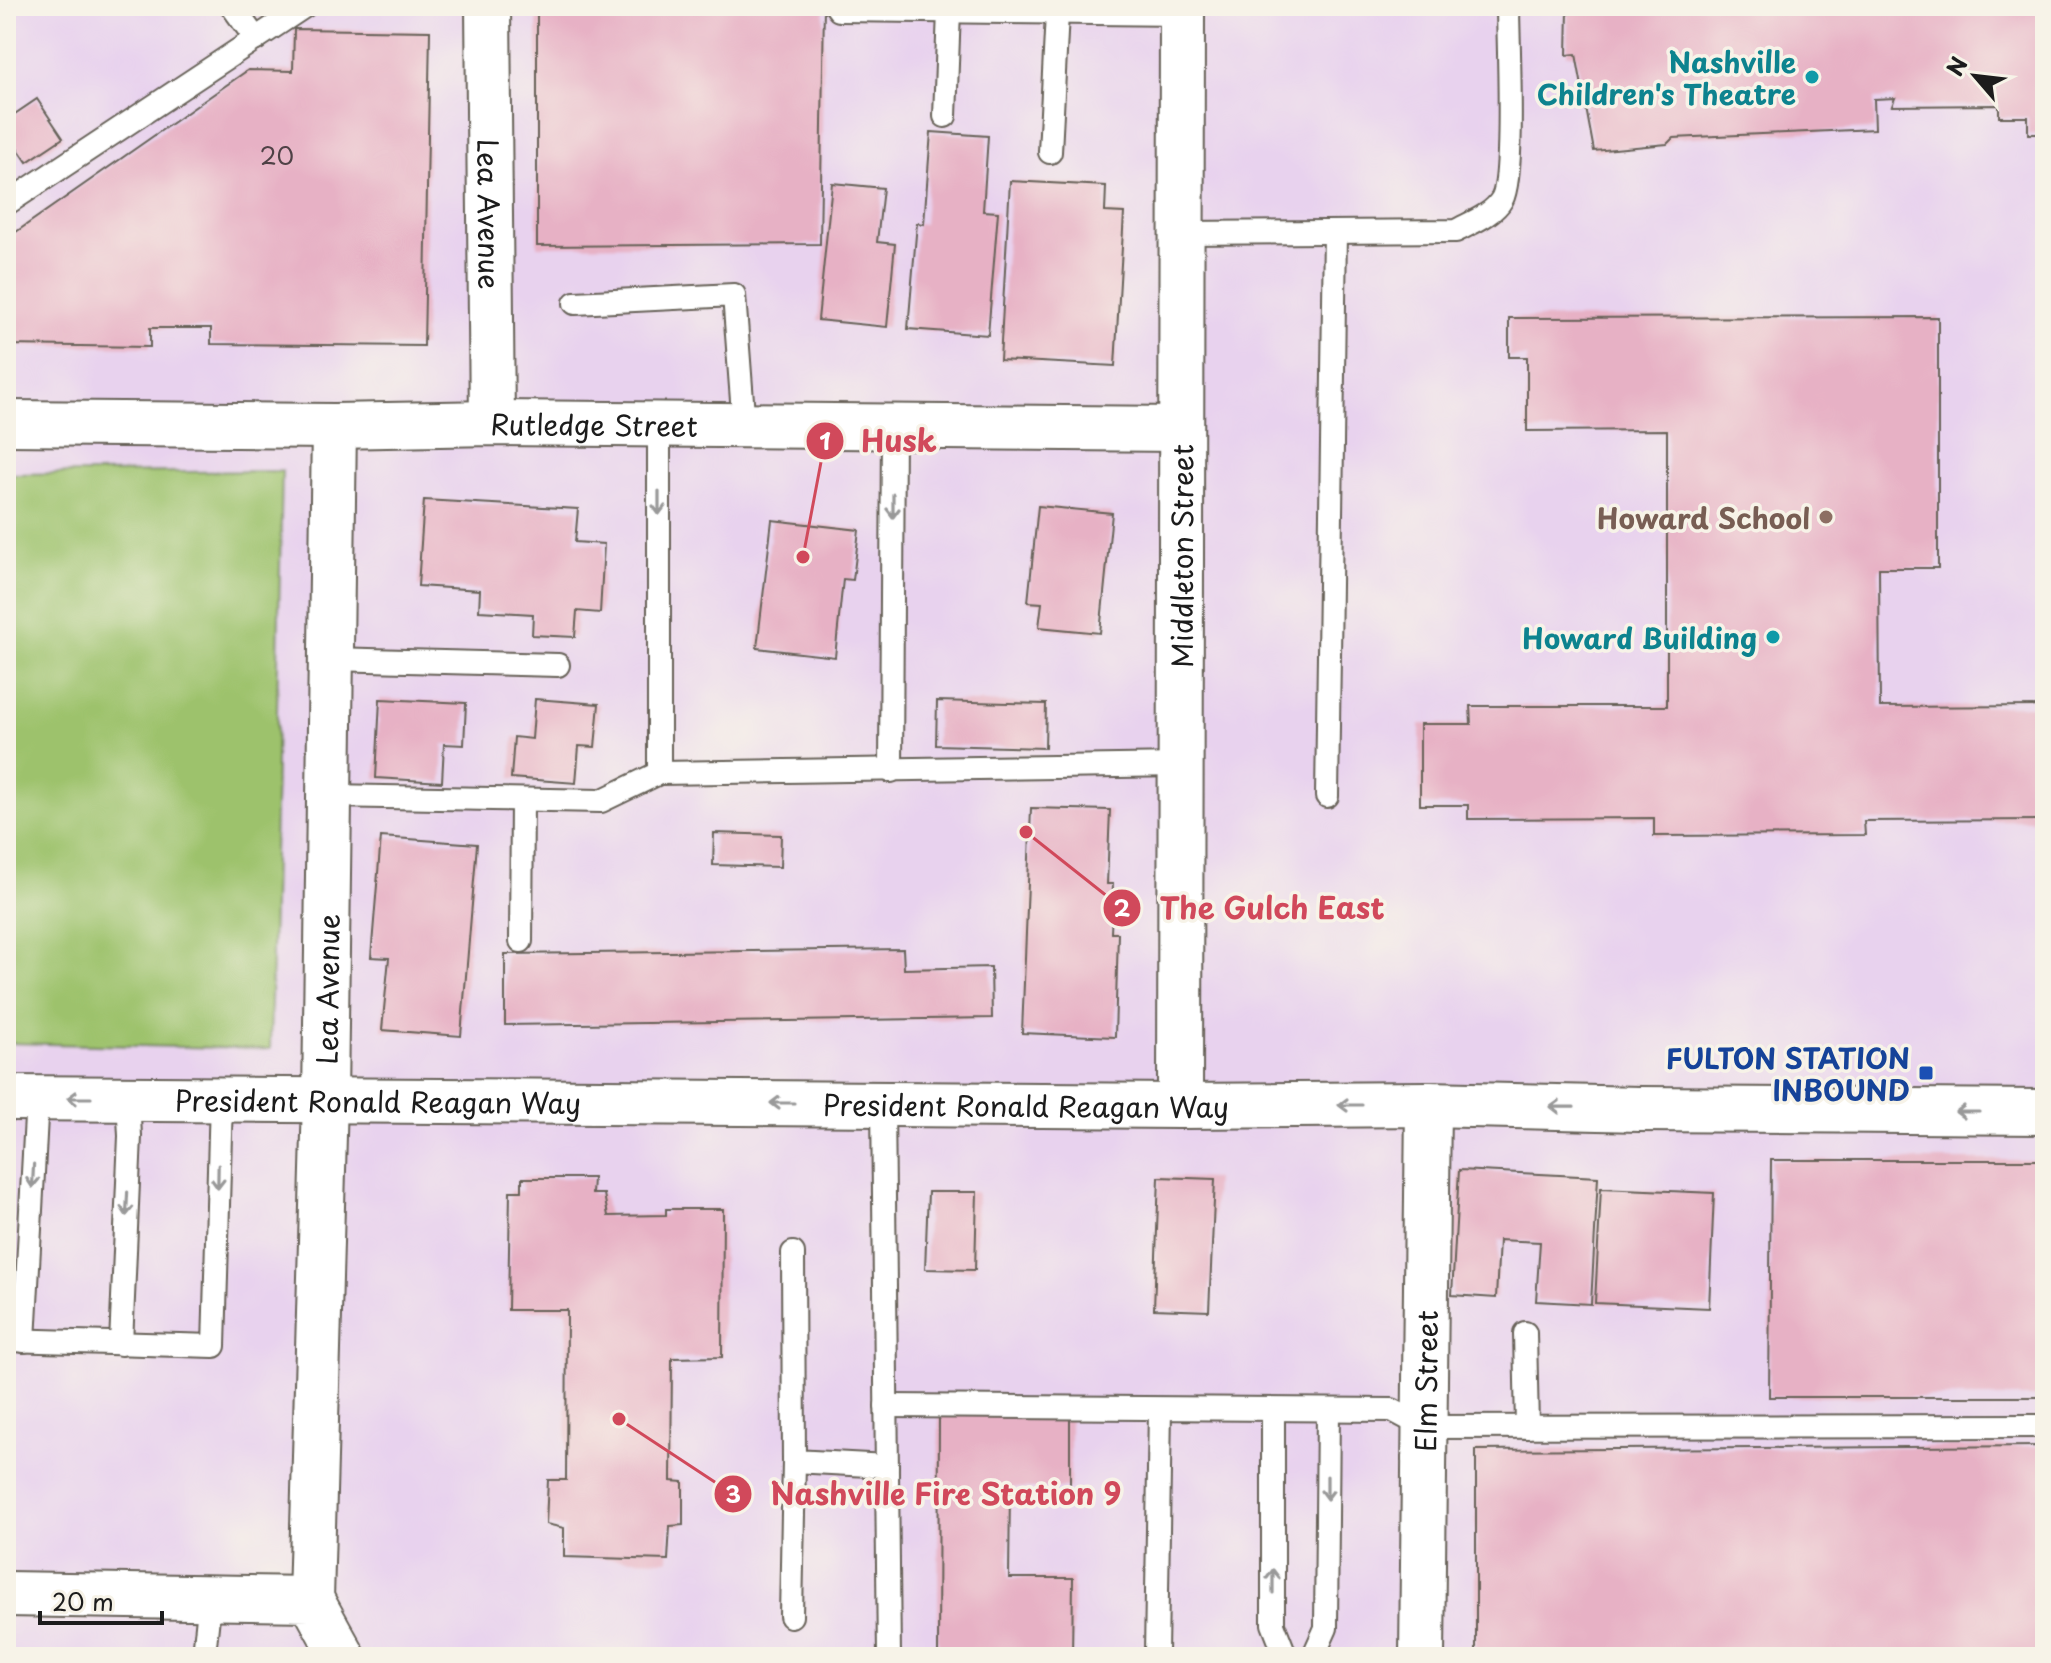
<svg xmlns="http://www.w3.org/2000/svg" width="2051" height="1663" viewBox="0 0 2051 1663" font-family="'Playpen Sans',sans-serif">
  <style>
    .built { fill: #e8d2ee }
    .green { fill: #9dc26c; stroke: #5c6f44; stroke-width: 2 }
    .building { fill: #e7b1c5 }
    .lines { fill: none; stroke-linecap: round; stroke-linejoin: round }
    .service-casing { stroke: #676259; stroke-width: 26 }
    .minor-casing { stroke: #676259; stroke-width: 48 }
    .tertiary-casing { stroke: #676259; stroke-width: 48 }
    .service { stroke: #fff; stroke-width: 22 }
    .minor { stroke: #fff; stroke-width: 44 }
    .tertiary { stroke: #fff; stroke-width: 44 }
    .oneway { stroke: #999 }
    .culture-dot { fill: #0f9aa8; stroke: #f7f3e8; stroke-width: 3 }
    .education-dot { fill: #8d6e63; stroke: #f7f3e8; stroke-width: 3 }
    .transit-dot { fill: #1a4fb4; stroke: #f7f3e8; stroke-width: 3 }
    .labels { text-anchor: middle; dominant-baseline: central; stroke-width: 7; stroke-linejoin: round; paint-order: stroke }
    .number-label { font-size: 24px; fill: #4f4146 }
    .culture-label { font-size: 28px; font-weight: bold; fill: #0d838f; stroke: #f7f3e8; text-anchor: end }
    .street-label { font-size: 28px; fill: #1c1c1c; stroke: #f7f3e8 }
    .education-label { font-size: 28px; font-weight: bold; fill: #785e54; stroke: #f7f3e8; text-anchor: end }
    .transit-label { font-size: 28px; font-weight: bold; fill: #164399; stroke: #f7f3e8; text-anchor: end }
    .leader { fill: none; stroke: #d1495b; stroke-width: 3 }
    .callout-dot { fill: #d1495b; stroke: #f7f3e8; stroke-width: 3 }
    .mark-label { font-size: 24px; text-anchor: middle; font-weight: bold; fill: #fff }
    .callout-label { font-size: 30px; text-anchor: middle; font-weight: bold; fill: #d1495b; stroke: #f7f3e8; stroke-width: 7; stroke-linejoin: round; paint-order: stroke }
  </style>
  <rect width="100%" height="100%" fill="#f7f3e8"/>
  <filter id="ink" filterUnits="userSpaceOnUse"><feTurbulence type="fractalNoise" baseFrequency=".0125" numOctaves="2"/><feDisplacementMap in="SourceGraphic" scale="16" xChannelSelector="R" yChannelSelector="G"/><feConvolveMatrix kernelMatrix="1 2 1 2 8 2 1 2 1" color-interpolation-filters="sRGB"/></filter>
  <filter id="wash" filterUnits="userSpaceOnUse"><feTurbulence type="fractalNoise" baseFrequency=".006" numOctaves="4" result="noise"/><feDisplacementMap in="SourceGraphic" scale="32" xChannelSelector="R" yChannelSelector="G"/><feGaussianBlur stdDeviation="1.8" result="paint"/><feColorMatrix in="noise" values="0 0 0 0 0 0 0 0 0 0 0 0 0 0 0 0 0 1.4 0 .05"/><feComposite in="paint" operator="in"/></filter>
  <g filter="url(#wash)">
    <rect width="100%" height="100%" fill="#f2e3c9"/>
    <rect class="built" x="6" y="6" width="2039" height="1651"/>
    <path class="green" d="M282,471l-12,578 -264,-6v-569z"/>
    <g id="blocks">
      <g class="building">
        <path d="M537,6h287l-4,238 -283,2z"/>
        <path d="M1586,6h274l2,6 43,-2v-4h140v128h-17v-17h-29v-12l-107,1 3,-8 -21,1 1,30 -202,9 -6,6 -73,7 -18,-97 -9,1 1,-45h18z"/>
        <path d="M294,29l136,2 -6,315 -213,-2v-16h-61v19l-144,-2v-106l242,-169 45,1z"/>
        <path d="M37,99l26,39 -36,24 -21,-31v-11z"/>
        <path d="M931,132l57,4 -5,75 15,1 -10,123 -80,-6 9,-106 7,1z"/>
        <path d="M1010,181l96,5 -1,26 19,1 -9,153 -115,-6z"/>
        <path d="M832,183l51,5 -6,54 18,2 -8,83 -69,-7z"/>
        <path d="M1938,317v251h-59l1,139 165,-1v114l-181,1 1,14 -211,1v-18l-186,1v-14h-48v-81h51l-1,-18h197v-276l-140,1v-74h-18v-39z"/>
        <path d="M424,500l154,9 -3,33 29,2 -4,69 -23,-2 -2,26 -43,-2 1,-21 -54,-3 1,-21 -62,-4z"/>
        <path d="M1038,506l74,7 -12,120 -61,-6 3,-24 -14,-1z"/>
        <path d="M772,520l87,10 -6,50 -10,-1 -8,78 -78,-9z"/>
        <path d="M380,699l86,4 -2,42 -20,-1 -2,38 -66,-4z"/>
        <path d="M535,699l64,5 -4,43 -16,-1 -3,37 -65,-5 3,-41 18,2z"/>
        <path d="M937,701l109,3 -1,44 -109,-3z"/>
        <path d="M1031,808l79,2 -3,74h6l-2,49h7l-3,104 -93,-4z"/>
        <path d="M714,833l67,2 -1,32 -67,-2z"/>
        <path d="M381,837l96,7 -16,192 -79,-6 7,-72 -18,-1z"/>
        <path d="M903,949l1,20 87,-2 1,51 -487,7v-71z"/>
        <path d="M1771,1160h274v237h-276z"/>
        <path d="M1459,1170l139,7 -7,127 -55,-3 4,-59 -41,-2 -3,58 -44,-3z"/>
        <path d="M1159,1177l56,2 -6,132 -55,-2z"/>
        <path d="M522,1178h71l-1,16h12l4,22 58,-1v-6h57l-1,148 -50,1 -1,123 12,1v43l-13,1 -2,34 -104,-3v-29l-18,-4 2,-44h18l1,-170h-59l2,-119h12z"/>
        <path d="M1601,1188l113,5 -5,115 -114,-5z"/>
        <path d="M928,1192h49l-2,78 -50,-1z"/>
        <path d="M939,1413h131v75h-60l-1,90h64l-1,79h-134z"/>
        <path d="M2045,1446v211h-569v-207z"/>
      </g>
    </g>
  </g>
  <g filter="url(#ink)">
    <use href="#blocks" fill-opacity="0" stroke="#676259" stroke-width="2"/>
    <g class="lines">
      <g class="service-casing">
        <g id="service">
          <path d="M232,6l24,33"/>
          <path d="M836,6l3,4 343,4"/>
          <path d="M945,116l4,-105"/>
          <path d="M1050,152l7,-139"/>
          <path d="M6,204l299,-198"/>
          <path d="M1181,233l275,-2c14,-8 37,-16 46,-32 13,-23 6,-159 6,-193"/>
          <path d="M575,303l159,-8 10,132"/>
          <path d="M331,659l227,6"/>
          <path d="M891,771l2,-343"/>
          <path d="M659,773v-348"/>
          <path d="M330,796l271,5 58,-28 522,-8"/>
          <path d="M1327,796l8,-564"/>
          <path d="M521,941l1,-141"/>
          <path d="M883,1103l6,554"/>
          <path d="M793,1253l1,208 93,5"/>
          <path d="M1525,1333l2,94"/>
          <path d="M6,1340l208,6 7,-247"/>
          <path d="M24,1341l13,-243"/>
          <path d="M121,1344l9,-208 -2,-38"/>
          <path d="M886,1406l506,4 32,17 621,-1"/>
          <path d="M1273,1411v213l13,33"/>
          <path d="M791,1616l3,-155"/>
          <path d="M1156,1653l4,-244"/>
          <path d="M201,1657l4,-12 5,-48"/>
          <path d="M1313,1657l13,-29 2,-218"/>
        </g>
      </g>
      <g class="minor-casing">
        <g id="minor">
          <path id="s1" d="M488,6l4,417"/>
          <path id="s2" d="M6,423l328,3 158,-3 689,6"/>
          <path id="s3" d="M1180,1106l2,-1100"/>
          <path d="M6,1594l305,5 32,58"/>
          <path id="s4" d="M311,1599l14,-500 9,-673"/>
          <path id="s5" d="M1422,1657l6,-553"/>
        </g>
      </g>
      <g class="tertiary-casing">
        <g id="tertiary">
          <path id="s6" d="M6,1098l1174,8 248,-2 212,5 405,3"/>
        </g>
      </g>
      <use href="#service" class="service"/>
      <use href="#minor" class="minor"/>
      <use href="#tertiary" class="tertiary"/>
    </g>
    <defs><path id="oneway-shaft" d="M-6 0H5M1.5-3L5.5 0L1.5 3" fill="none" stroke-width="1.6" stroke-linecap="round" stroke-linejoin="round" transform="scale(2)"/></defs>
    <g class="oneway">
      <use href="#oneway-shaft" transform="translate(659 503) rotate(90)"/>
      <use href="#oneway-shaft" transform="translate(893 506) rotate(90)"/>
      <use href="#oneway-shaft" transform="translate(79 1098) rotate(-180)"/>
      <use href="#oneway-shaft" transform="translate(782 1103) rotate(-180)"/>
      <use href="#oneway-shaft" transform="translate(1350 1105) rotate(180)"/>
      <use href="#oneway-shaft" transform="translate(1562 1107) rotate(-179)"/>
      <use href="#oneway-shaft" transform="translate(1967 1112) rotate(-180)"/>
      <use href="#oneway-shaft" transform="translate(33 1176) rotate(93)"/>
      <use href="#oneway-shaft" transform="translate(218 1177) rotate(91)"/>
      <use href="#oneway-shaft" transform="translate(127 1204) rotate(93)"/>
      <use href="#oneway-shaft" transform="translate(1327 1488) rotate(90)"/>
      <use href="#oneway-shaft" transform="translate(1273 1581) rotate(-90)"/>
    </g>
  </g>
  <g class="culture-dot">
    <circle cx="1812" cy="77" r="8"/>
    <circle cx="1773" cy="637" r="8"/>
  </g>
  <circle class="education-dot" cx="1826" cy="517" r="8"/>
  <rect class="transit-dot" x="1918" y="1065" width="16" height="16" rx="4"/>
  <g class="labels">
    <g class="number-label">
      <text x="277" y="155">20</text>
    </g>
    <g class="culture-label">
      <text x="1796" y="61">Nashville<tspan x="1796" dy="32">Children's Theatre</tspan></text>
      <text x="1757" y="637">Howard Building</text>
    </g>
    <g class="street-label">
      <text stroke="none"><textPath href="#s1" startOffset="208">Lea Avenue</textPath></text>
      <text stroke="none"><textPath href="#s2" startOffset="588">Rutledge Street</textPath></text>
      <text stroke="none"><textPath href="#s3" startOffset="550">Middleton Street</textPath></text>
      <text stroke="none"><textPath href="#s4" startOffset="610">Lea Avenue</textPath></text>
      <text stroke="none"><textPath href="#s6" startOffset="372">President Ronald Reagan Way</textPath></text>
      <text stroke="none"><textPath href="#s6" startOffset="1020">President Ronald Reagan Way</textPath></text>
      <text stroke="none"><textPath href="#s5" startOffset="276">Elm Street</textPath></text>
    </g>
    <g class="education-label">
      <text x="1810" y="517">Howard School</text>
    </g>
    <g class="transit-label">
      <text x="1910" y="1057">FULTON STATION<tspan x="1910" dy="32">INBOUND</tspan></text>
    </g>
  </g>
  <path class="leader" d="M803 557L825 441M1026 832L1122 908M619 1419L733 1494"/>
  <g class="callout-dot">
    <circle cx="803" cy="557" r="8"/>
    <circle cx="1026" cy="832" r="8"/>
    <circle cx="619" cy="1419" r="8"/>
    <circle cx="825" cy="441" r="20"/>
    <circle cx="1122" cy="908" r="20"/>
    <circle cx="733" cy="1494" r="20"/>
  </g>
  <g class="mark-label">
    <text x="825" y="450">1</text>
    <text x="1122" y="917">2</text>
    <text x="733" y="1503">3</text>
  </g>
  <g class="callout-label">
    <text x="899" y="452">Husk</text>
    <text x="1272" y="919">The Gulch East</text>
    <text x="946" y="1505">Nashville Fire Station 9</text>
  </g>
  <rect width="2051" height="1663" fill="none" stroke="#f7f3e8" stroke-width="32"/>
  <g transform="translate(1975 76) rotate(298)" stroke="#f7f3e8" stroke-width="6" paint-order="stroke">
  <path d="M0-6L14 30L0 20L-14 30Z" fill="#1c1c1c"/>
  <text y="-12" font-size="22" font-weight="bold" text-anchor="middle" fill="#1c1c1c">N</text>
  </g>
  <path d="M40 1611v12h122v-12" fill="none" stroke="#1c1c1c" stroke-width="4"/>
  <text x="52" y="1611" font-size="24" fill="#1c1c1c" stroke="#f7f3e8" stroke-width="6" paint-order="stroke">20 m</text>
</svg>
